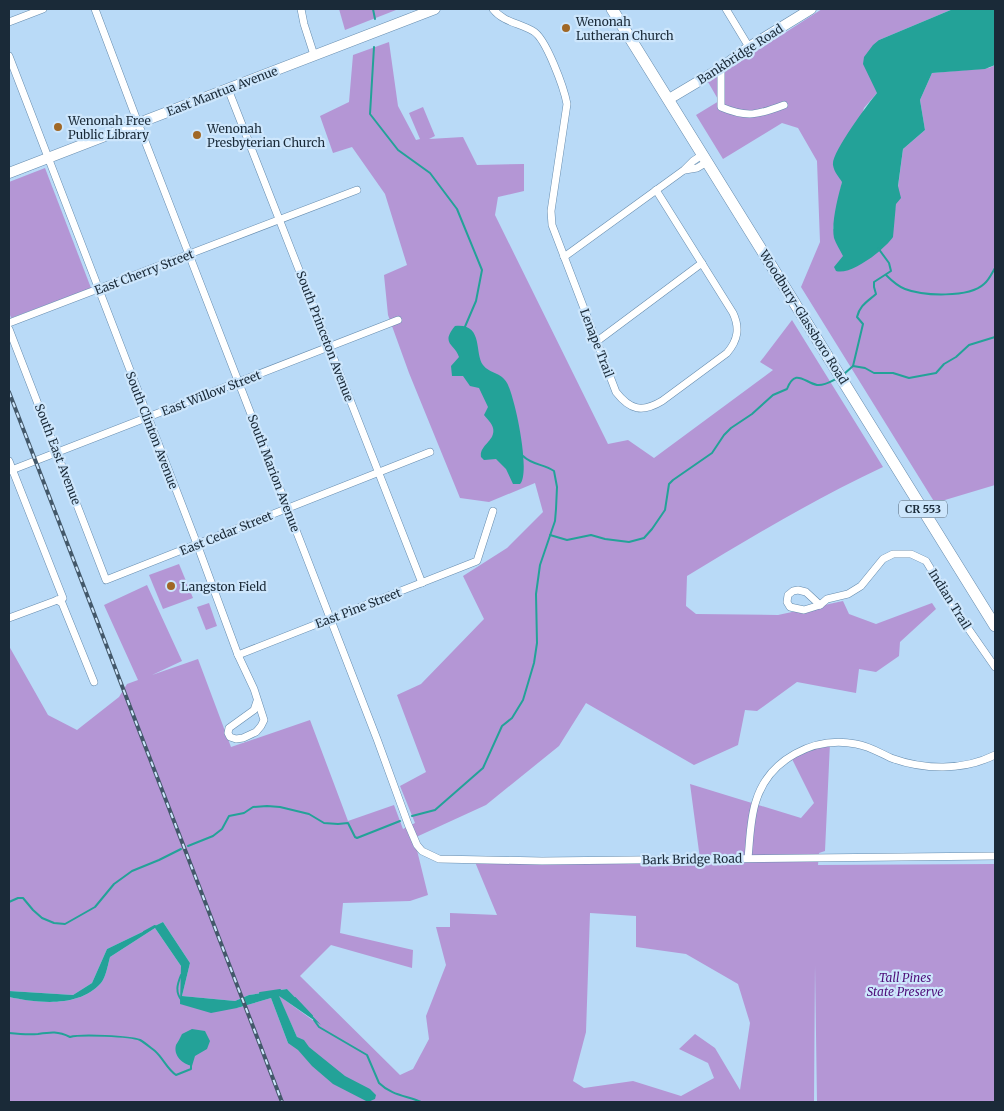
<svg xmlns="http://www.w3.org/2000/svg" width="1004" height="1111" viewBox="0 0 1004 1111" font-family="Merriweather,serif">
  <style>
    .green { fill: #b496d5; fill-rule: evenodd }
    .water { fill: #23a298 }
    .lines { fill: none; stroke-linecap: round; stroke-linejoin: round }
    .stream { stroke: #23a298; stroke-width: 2 }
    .street-casing { stroke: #668cae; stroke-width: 8 }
    .secondary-casing { stroke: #668cae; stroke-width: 11 }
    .primary-casing { stroke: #668cae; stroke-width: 12 }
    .street { stroke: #fff; stroke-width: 7 }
    .secondary { stroke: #fff; stroke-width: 10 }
    .primary { stroke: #fff; stroke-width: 11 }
    .rail-casing { stroke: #43586a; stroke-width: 4 }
    .rail { stroke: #cde6fc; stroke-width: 2; stroke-dasharray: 5.5; stroke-linecap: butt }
    .poi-dot { fill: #a06725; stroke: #cde6fc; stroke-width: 2 }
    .labels { text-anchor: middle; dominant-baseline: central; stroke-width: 4.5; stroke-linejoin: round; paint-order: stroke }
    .shield { fill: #cde6fc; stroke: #506273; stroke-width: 1 }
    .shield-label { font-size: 11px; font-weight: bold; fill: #1a2a38 }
    .poi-label { font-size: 12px; fill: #1a2a38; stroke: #cde6fc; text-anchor: start }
    .street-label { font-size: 12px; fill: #1a2a38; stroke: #cde6fc }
    .park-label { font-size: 12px; font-style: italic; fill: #4f0f79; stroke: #cde6fc }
  </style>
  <rect width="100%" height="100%" fill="#b9daf7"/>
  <g class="green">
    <path d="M339,9h57v1l-51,20z"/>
    <path d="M822,9h131l-74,31 -2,53 -13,15 -22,74 -9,47 58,11 12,-91 22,-19 -5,-30 12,-27 57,-5 6,-3v420l-60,18 -134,-216 19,-45 -3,-81 -19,-33 -16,-5 -59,36 -27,-44 23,-14 -11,-19z"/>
    <path d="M389,42l9,64 18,34 4,-1 -11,-26 14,-6 12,29 -6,3 34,-2 14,28 47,-1v27l-26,6 -3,18 113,229 20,-4 26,18 119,-88 -13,-8 32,-42 91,147c-68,32 -132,70 -196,109l-1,30 10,8 82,1 65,-14 6,13 27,10 56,-21 4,6 -36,33 -1,14 -23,16 -17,-3 -3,24 -59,-11 -40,29 -12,-1 -7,35 -44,20 -108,-62 -27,43 -73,59 -72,33 14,57 -18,6 -67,2 -3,30 73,17 -1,18 -81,-23 -31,31 100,99 13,-6 16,-30 -3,-23 20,-51 -10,-38h14v-14l47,2 -22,-53 225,-3 -10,-75 111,34 13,-15 -23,-46 39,-14 -5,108 -6,2 -1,12 177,-1v238h-178l-2,-137 -1,137h-805v-105c30,6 70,11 92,-14 5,-6 7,-19 9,-26l45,-29 26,38v38l56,4 34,-10 17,45 9,-6 -19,-42 40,29 -31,-35 -38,6 -14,6 -53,-5 8,-33 -27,-41 -56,27 -15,34 -19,12 -64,-4v-345l39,69 29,15 42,-33 8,-13 11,-4 -34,-75 43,-20 35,76 -30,14 46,-16 33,88 79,-27 38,101 46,-16 9,24 12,-6 -15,-37 26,-14 -29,-77 24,-11 63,-65 -21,-43 44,-28 36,-36 -8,-29 -46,19 -29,-4 -51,-125 -21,-58 -4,-40 23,-10 -22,-71 -33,-47 -19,6 -13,-37 29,-14 4,-47zM590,913l46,3v31l50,7 52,30 12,39 -10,67 -25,-42 -20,-14 -16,15 29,14 6,15 -33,18 -48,-15 -49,7 -11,-7 13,-49z"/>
    <path d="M45,168l46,120 -80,30 -2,-6v-130z"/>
    <path d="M179,564l14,34 -30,11 -14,-34z"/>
    <path d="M209,603l8,23 -11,4 -9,-23z"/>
  </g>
  <g class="water">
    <path d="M953,9h42v56l-10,4 -53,4 -12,27 5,30 -22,19 -5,37 3,12 -5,6 -3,33c-8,12 -42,39 -57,34l-2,-4 9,-11c-3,-6 -7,-12 -9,-18 -3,-15 4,-41 8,-56 -3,-5 -8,-10 -9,-17 -2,-12 35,-61 44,-72l-14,-29 1,-7 9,-12 6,-5z"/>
    <path d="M455,326c29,-3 19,27 28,39 7,9 18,7 24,18 8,14 24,90 13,101h-7l-7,-15 -10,-10 -12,1 -3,-3c-2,-12 15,-16 12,-29 -1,-5 -6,-9 -9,-13l4,-8 -9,-19 -9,-2 -7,-10h-11l-1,-10 8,-9c-4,-13 -19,-13 -4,-31z"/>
    <path d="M163,922l27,41 -8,33 53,5 14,-6 38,-6 34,36 -42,-29 18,41 7,3 5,7 36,29 25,13 6,6 -1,4 -7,3 -35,-18 -21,-18 -14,-16 -10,-7 -17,-45 -34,10 -26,5 -31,-9 1,-38 -26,-38 -45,29c-2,7 -4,20 -9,26 -22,25 -63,20 -92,14v-6l64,4 19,-12 15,-34z"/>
    <path d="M192,1029l13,2 5,10 -3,8 -12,7 -3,10c-9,-2 -19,-10 -16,-21 2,-3 4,-7 6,-11z"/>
  </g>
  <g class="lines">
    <g class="stream">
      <path d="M373,9l2,10"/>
      <path d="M374,47l-4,67 28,36 32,23 27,36 25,61 -6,31 -12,28"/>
      <path d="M886,275c6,6 11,11 19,14 18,7 64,9 79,-5 5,-4 8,-11 11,-16"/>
      <path d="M853,366l10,-42 -6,-7c3,-12 10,-15 19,-23l-2,-7v-5l17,-11 -2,-8 -11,-15"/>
      <path d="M844,374l9,-8 12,2 9,5h19l16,5 27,-5 8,-9 12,-7 13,-12 26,-8"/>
      <path d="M550,535l17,5 24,-5 14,4 24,3 15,-4 8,-9 13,-19 4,-26 4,-4 39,-27 12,-18 7,-7 21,-14 21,-19 14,-6c8,-21 17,-7 30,-4 7,1 13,-3 19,-6"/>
      <path d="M412,816l23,-6 48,-42 19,-42 10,-8 11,-18 11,-37 3,-20 -1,-49 4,-29 15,-44 1,-12 1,-22 -3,-16c-10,-7 -22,-6 -31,-15"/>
      <path d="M188,846l25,-10 9,-7 7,-13 15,-3 9,-6 14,-1 13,1 29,7 15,9 14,1 10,-1 7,14 2,1 43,-17"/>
      <path d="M9,902l9,-4h5l10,12 9,8 12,5 11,1 30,-17 19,-23 18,-13 27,-11 22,-11"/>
      <path d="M144,932l11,-6"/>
      <path d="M181,975c-4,10 -6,17 1,26"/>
      <path d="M260,993l20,-3"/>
      <path d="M295,998l17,18"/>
      <path d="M314,1020l5,7 48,28 12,28c12,12 28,13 42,19"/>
      <path d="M9,1033c9,1 19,2 29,1 13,-2 20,-3 32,3 10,-3 60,-1 70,3 4,2 11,8 15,11 8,7 12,18 21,24l15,-6v-5"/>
    </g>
    <g class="street-casing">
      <g id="street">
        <path d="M95,9l43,114 239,616 31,85 9,21 5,6 17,8 103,2 453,-5"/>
        <path d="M301,9l3,15 10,31"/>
        <path d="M493,9c10,13 26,14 40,22 13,7 31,57 34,73l-16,107 1,14 64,167c14,18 26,21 46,9l65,-48c11,-13 13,-25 6,-40l-77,-123"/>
        <path d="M726,9l23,38"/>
        <path d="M9,22l34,-13"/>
        <path d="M9,56l188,488 41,111 16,34 10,31 -3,6 -5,6 -13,6 -7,1 -6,-2 -2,-4 1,-5 25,-18 3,-9"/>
        <path d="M721,68v39c26,11 37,8 63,-2"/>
        <path d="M228,89l194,494"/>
        <path d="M685,170l12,-2 10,-6"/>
        <path d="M564,257l120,-87 9,-9 9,-6"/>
        <path d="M9,323l348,-133"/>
        <path d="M9,329l97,251 324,-128"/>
        <path d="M596,342l106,-79"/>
        <path d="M9,461l54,137 -54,20"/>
        <path d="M9,471l389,-151"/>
        <path d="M798,590l8,2 14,13 -16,5 -14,-3 -3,-5 1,-7 5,-4z"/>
        <path d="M57,600l5,3 32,79"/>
        <path d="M820,605l7,-6 21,-5 13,-8 22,-27 10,-5h18l15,7 30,50 39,56"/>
        <path d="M238,655l239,-94 16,-50"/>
        <path d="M748,858c2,-19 2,-39 8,-57 13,-42 58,-65 100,-57 13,2 24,9 35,14 33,12 72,13 104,-3"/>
      </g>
    </g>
    <g class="secondary-casing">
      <g id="secondary">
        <path d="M669,99l52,-31 28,-21 62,-38"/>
        <path d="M9,173l426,-164"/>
      </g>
    </g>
    <g class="primary-casing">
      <path id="primary" d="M612,9l383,617"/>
    </g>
    <use href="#street" class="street"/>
    <use href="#secondary" class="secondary"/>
    <use href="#primary" class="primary"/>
    <g class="rail-casing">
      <path id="rail" d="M9,392l273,710"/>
    </g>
    <use href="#rail" class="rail"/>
  </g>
  <g class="poi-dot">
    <circle cx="566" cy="28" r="5"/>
    <circle cx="58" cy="127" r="5"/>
    <circle cx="197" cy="135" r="5"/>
    <circle cx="171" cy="586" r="5"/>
  </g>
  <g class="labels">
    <rect class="shield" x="899" y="500.5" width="48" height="17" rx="4"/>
    <g class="shield-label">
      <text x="923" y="509">CR 553</text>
    </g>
    <g class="poi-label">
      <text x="576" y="21">Wenonah<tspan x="576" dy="14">Lutheran Church</tspan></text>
      <text x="68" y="120">Wenonah Free<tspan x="68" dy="14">Public Library</tspan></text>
      <text x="207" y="128">Wenonah<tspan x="207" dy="14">Presbyterian Church</tspan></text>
      <text x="181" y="586">Langston Field</text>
    </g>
    <g class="street-label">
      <text transform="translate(740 54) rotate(-33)">Bankbridge Road</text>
      <text transform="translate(222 91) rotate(-21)">East Mantua Avenue</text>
      <text transform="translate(144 272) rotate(-21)">East Cherry Street</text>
      <text transform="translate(804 317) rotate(58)">Woodbury-Glassboro Road</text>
      <text transform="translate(325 336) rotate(69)">South Princeton Avenue</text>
      <text transform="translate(597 343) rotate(69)">Lenape Trail</text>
      <text transform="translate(211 393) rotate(-21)">East Willow Street</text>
      <text transform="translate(152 430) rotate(69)">South Clinton Avenue</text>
      <text transform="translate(58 454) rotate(69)">South East Avenue</text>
      <text transform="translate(274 473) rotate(69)">South Marion Avenue</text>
      <text transform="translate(226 533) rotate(-22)">East Cedar Street</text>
      <text transform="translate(950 599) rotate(58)">Indian Trail</text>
      <text transform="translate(358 608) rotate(-21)">East Pine Street</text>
      <text transform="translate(692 859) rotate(-1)">Bark Bridge Road</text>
    </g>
    <g class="park-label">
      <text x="905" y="977">Tall Pines<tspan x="905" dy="14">State Preserve</tspan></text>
    </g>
  </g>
  <rect width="1004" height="1111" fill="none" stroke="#1a2a38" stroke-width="20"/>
</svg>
